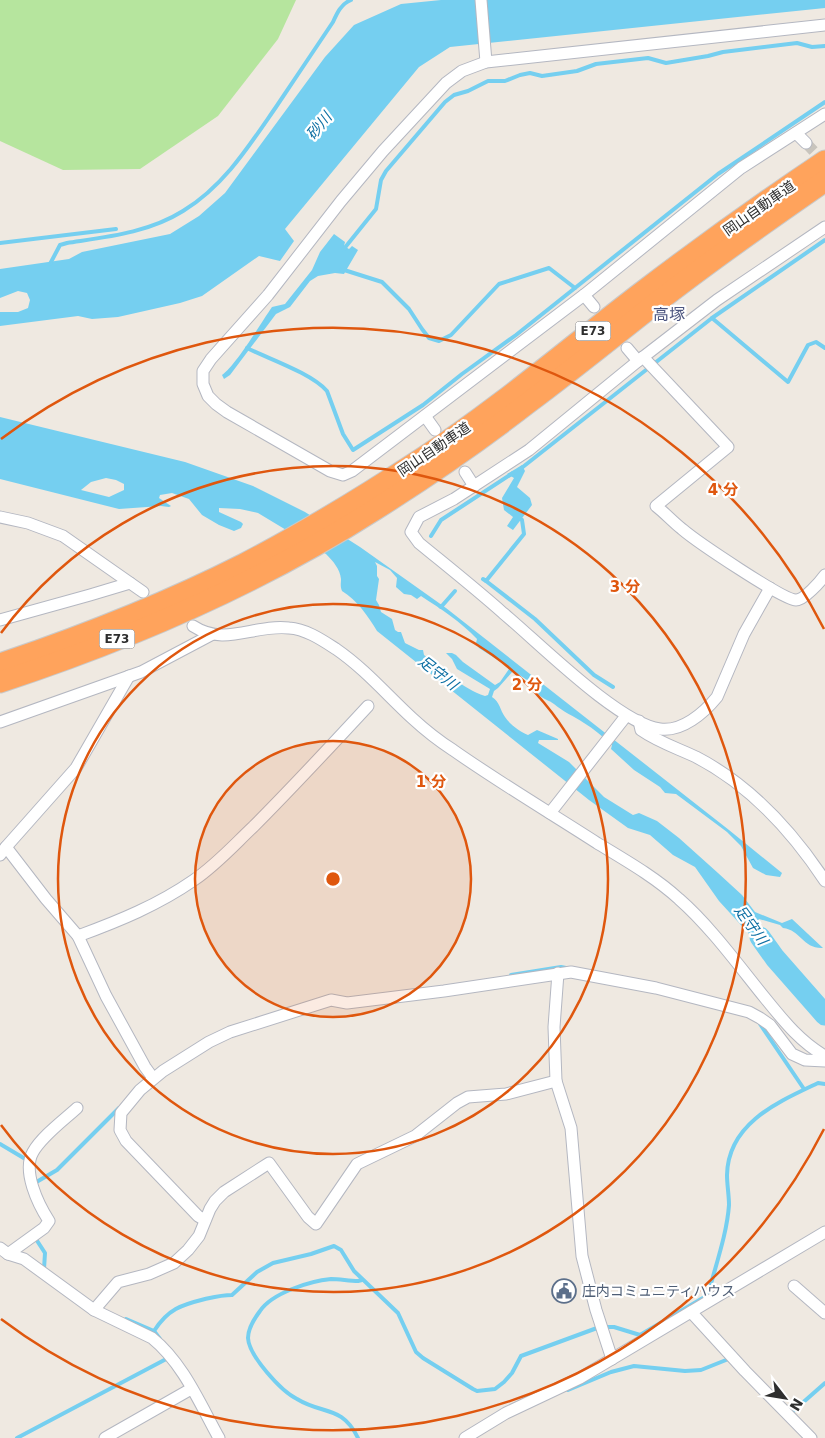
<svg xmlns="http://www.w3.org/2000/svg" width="825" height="1438" viewBox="0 0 825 1438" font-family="'DejaVu Sans','Noto Sans JP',sans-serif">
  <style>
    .green { fill: #b6e59e }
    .water { fill: #75cff0; fill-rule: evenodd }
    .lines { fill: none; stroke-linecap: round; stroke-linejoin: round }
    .stream { stroke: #75cff0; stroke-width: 4 }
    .river { stroke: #75cff0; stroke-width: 21 }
    .street-tunnel { stroke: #c8c4bd; stroke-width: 11; stroke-dasharray: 11 5.5; stroke-linecap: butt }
    .street-casing { stroke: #b4b7c1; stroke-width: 13 }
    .highway-casing { stroke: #c9c9c9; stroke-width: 23 }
    .street { stroke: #fff; stroke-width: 11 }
    .highway { stroke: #ffa35c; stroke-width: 21 }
    .ring { fill: none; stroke: #df570e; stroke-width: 2.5 }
    .labels { text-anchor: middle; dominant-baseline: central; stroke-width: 4.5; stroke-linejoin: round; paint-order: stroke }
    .shield { fill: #fff; stroke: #6d6d6d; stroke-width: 1 }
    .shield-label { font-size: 12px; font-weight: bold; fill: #2e2e2e }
    .street-label { font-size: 14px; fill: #2e2e2e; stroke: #fff }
    .service-label { font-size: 14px; fill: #4e5e75; stroke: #fff; text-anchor: start }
    .water-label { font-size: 15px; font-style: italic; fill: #0d6fa3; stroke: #fff }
    .quarter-label { font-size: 16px; fill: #4d5680; stroke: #fff }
    .centre { fill: #df570e; stroke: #fff; stroke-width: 2.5 }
    .ring-label { font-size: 15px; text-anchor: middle; font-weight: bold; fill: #df570e; stroke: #fff; stroke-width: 4.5; stroke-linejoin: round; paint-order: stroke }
  </style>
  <rect width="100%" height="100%" fill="#efe9e1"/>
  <path class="green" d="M0,0h296l-18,39 -60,77 -78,53 -77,1 -63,-29z"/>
  <g class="water">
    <path d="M441,0h384v8l-375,39 -31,20 -134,162 9,12 -14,20 -21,-5 -57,40 -22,7 -62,14 -26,2 -14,-3 -78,10v-14h18l10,-4 2,-8 -3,-7 -9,-2 -18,7v-29l69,-10 13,-7 88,-18 29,-18 26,-23 100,-136 29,-32 47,-21z"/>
    <path d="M334,234l11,8 -1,4 5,3 3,-3 6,4 -14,24 -9,-1 -17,3 -8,5 -20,26 -14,7 -46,61 -6,4 -2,-4c14,-10 39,-52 50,-68l13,-3 27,-34 8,-18z"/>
    <path d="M0,417l185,45 68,24 52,26 55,35 86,61 283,222 53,43 -2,4 -14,-2 -13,-7 -12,-22 -14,-14 -51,-38 -11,-1 -5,-6 -26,-17 -23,-21 1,-4c-9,-8 -18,-16 -28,-22 -10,-7 -21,-11 -30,-19 -5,-4 -10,-4 -16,-10l2,-3 -2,-4 -25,-16 -15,17 -4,3 -2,6c8,5 8,13 13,20 5,8 16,15 23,18l9,-5 21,9v1h-19l-1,3 31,19 35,35 29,18 6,-2 18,8 22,17 39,35 24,22 13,17 27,11 10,-4 31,29c-20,1 -22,-18 -40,-20l-3,-3 -21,-6 -3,4 22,26 1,8 -6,3 -54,-59 -24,-34 -22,-12 -23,-20 -22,-7 -39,-28 -212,-169c-9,-15 -20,-31 -35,-40 -2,-5 -1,-7 -1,-12 -1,-10 -8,-18 -15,-25l-68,-41 -18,-4 -21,-1v4l22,10 2,2 -2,4 -7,3 -15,-6 -17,-10 -13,-16 -17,-6 -12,2 -1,3 12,8 -2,1 -8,-1 -42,3 -119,-30zM106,478l10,2 8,4v6l-15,7 -28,-7 10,-8zM375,562l15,8 7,8 -1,9 8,7 7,1 6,4 4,-3c20,13 40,26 56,43l-1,4 3,5 28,18 2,3 -9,13 -5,3 -32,-23 -7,-7 -4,-2h-6l6,6 5,10 33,20 -2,6 -3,1c-23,-7 -41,-27 -61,-41l-1,-5h-4l-14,-7 -4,-11h-3l-3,-2 -3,-11 -11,-7 -2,-7 -3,-5 3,-21 -2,-3v-10z"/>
    <path d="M522,465l3,6 -8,16 13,11 2,7 -19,25 -6,-4 6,-9 -9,-7 -2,-12 12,-20 -7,-4z"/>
  </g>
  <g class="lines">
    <g class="stream">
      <path d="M0,243l116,-14"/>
      <path d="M343,250l33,-41 5,-29 5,-9 59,-69 9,-7 14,-4 20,-10h17l15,-6 10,-2 12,3 35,-5 19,-7 52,-6 18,5 42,-7 15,-4 74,-9 15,4 13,-1"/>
      <path d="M50,264l10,-19 7,-2c39,-6 81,-10 116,-32 41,-25 66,-65 93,-104 19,-28 38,-57 57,-85 4,-9 8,-18 18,-22"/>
      <path d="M341,269l41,13 27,27 13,20 7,9 10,3 12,-6 48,-51 50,-16 26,20 143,-114 107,-72"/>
      <path d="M712,318l76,64 20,-37 8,-3 9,6"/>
      <path d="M247,348c22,11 64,25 80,43l16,43 10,16 70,-45 39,-31 54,-39 59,-47"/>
      <path d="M519,470l193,-152 113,-78"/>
      <path d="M431,536l10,-16 72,-47"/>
      <path d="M483,579l3,2 38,-47 -2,-14 -3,-2"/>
      <path d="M486,581l49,38 59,56 19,12"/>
      <path d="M440,606l1,1 14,-16"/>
      <path d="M511,975l50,-8 5,1"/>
      <path d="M760,1024l44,65"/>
      <path d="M0,1144l27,16v2"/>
      <path d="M33,1184l24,-14 62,-62"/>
      <path d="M34,1236l11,17 -1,16 2,1"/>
      <path d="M126,1319l28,12"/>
      <path d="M606,1327h8l26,8 68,-40c7,-28 19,-61 21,-90 0,-10 -2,-20 -2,-30 1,-52 51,-73 91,-92l7,1"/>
      <path d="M160,1339l-6,-8c14,-22 27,-26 51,-32 9,-2 17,-4 27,-4l25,-23 16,-9 38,-9 23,-8 7,4 13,21 44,42 18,39 7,6 50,31 4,2 18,-2 9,-7 8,-9 9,-17 76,-28"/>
      <path d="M568,1390l43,-18 23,-6 51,5 16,-1 30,-12"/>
      <path d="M789,1411l2,2 34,-30"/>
      <path d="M17,1438l153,-81"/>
      <path d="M358,1438c-16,-33 -35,-23 -61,-39 -16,-8 -48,-43 -49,-61 0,-10 6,-19 12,-27 12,-18 50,-30 71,-32 9,0 18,2 27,2l4,-1"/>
    </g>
    <path class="river" d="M760,937l15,21 50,57"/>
    <path class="street-tunnel" d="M806,143l19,20"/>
    <g class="street-casing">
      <g id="street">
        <path d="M481,0l5,62"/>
        <path d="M825,25l-339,37 -24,9 -16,12 -63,68 -42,50 -73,94 -57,64 -8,12v13l5,12 8,8 11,8 103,59 13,4 9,-4 232,-176 157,-127 84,-54"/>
        <path d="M796,133l10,10"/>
        <path d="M584,295l10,12"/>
        <path d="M627,348l11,13"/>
        <path d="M643,357l85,90 -72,59c9,7 17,16 26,23 14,12 101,71 114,71 8,0 24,-18 29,-25"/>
        <path d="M425,416l10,14"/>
        <path d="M465,472l9,14"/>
        <path d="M0,517l28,6 35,13 80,56"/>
        <path d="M770,588l-26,46 -27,63c-13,16 -35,35 -57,32 -41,-5 -122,-87 -157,-116 -27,-24 -56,-47 -84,-70l-8,-11 8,-15 35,-18 75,-49 109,-89 79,-61 108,-73"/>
        <path d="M0,620l90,-25 40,-12"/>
        <path d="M193,626c32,21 61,-2 96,2 17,1 33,12 47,21 29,20 51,46 76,69 13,12 27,23 41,32 47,33 96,62 144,93 28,17 58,34 82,56 31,27 60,67 86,99 18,22 35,44 60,58"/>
        <path d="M639,721l2,9c17,12 36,18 55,27 54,28 96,74 129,124"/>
        <path d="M0,722l141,-50 70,-37"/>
        <path d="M550,813l76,-97"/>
        <path d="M6,847l40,52 32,37 28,60 39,71 8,11"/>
        <path d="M0,855l6,-8 70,-79 53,-92"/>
        <path d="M78,936c41,-15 80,-31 116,-56 22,-15 40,-35 59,-53 39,-39 77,-80 115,-121"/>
        <path d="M558,973l-4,54 2,54 15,47 11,128 14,54 16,49"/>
        <path d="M205,1220l-7,-4 -72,-75 -6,-11 1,-17 19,-23 23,-19 46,-29 21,-10 101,-32 16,3 97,-12 127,-19 85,16 93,24 11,6 10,7 22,29 13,6 20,1"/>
        <path d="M0,1248l8,6 16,5 70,51 58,28c31,25 48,66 67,100"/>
        <path d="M8,1254l36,-26 5,-7c-11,-17 -27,-50 -16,-69 9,-16 31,-32 44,-44"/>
        <path d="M794,1286l31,27"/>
        <path d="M94,1310l24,-28 31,-8 25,-11 14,-13 11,-14 11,-27 5,-8 9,-9 45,-29 39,54 8,7 41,-60 58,-28 42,-33 11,-6 38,-3 50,-13"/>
        <path d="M691,1312l54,59 66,67"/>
        <path d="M105,1438l86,-49"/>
        <path d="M465,1438l41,-25 74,-35 245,-146"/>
      </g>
    </g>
    <g class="highway-casing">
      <g id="highway">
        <path d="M0,664c83,-28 165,-60 244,-100 62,-32 122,-69 180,-107 78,-51 148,-112 222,-168 58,-44 118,-87 179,-128"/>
        <path d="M0,682c131,-43 260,-99 376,-173 52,-33 103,-68 152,-106 43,-32 85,-66 127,-99 55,-43 112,-83 170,-123"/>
      </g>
    </g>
    <use href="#street" class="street"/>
    <use href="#highway" class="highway"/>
  </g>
  <circle cx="333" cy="879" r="138" fill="#df570e" fill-opacity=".12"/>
  <g class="ring">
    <circle cx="333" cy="879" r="138"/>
    <circle cx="333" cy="879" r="275"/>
    <path d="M1 633A413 413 0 1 1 1 1125"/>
    <path d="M824 1129A551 551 0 0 1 1 1319M1 439A551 551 0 0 1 824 629"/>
  </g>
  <defs>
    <g id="civic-ring" transform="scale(1.25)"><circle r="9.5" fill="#fff" stroke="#5c6f8a" stroke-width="1.5"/><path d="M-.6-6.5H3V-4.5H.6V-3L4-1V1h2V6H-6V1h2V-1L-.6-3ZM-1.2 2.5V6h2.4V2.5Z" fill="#5c6f8a"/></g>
  </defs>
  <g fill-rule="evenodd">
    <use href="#civic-ring" x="564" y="1291"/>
  </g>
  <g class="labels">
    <g class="shield">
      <rect x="575.5" y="321.5" width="35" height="19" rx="4"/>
      <rect x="99.5" y="629.5" width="35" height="19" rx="4"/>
    </g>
    <g class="shield-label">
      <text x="593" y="331">E73</text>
      <text x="117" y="639">E73</text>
    </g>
    <g class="street-label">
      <text transform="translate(759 208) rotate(-35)">岡山自動車道</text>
      <text transform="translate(434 449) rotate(-34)">岡山自動車道</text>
    </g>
    <g class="service-label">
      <text x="582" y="1291">庄内コミュニティハウス</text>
    </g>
    <g class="water-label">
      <text transform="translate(319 126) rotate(-51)">砂川</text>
      <text transform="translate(438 673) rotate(38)">足守川</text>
      <text transform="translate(751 925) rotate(54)">足守川</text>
    </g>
    <g class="quarter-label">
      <text x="669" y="314">高塚</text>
    </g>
  </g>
  <circle cx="333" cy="879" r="8" class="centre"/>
  <g class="ring-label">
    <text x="723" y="495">4 分</text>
    <text x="625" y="592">3 分</text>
    <text x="527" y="690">2 分</text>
    <text x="431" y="787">1 分</text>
  </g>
  <g transform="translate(785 1398) rotate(121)" stroke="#ffffff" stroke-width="4" paint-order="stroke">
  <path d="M0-4L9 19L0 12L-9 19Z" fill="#2e2e2e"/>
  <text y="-8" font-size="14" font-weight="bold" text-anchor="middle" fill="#2e2e2e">N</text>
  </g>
</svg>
